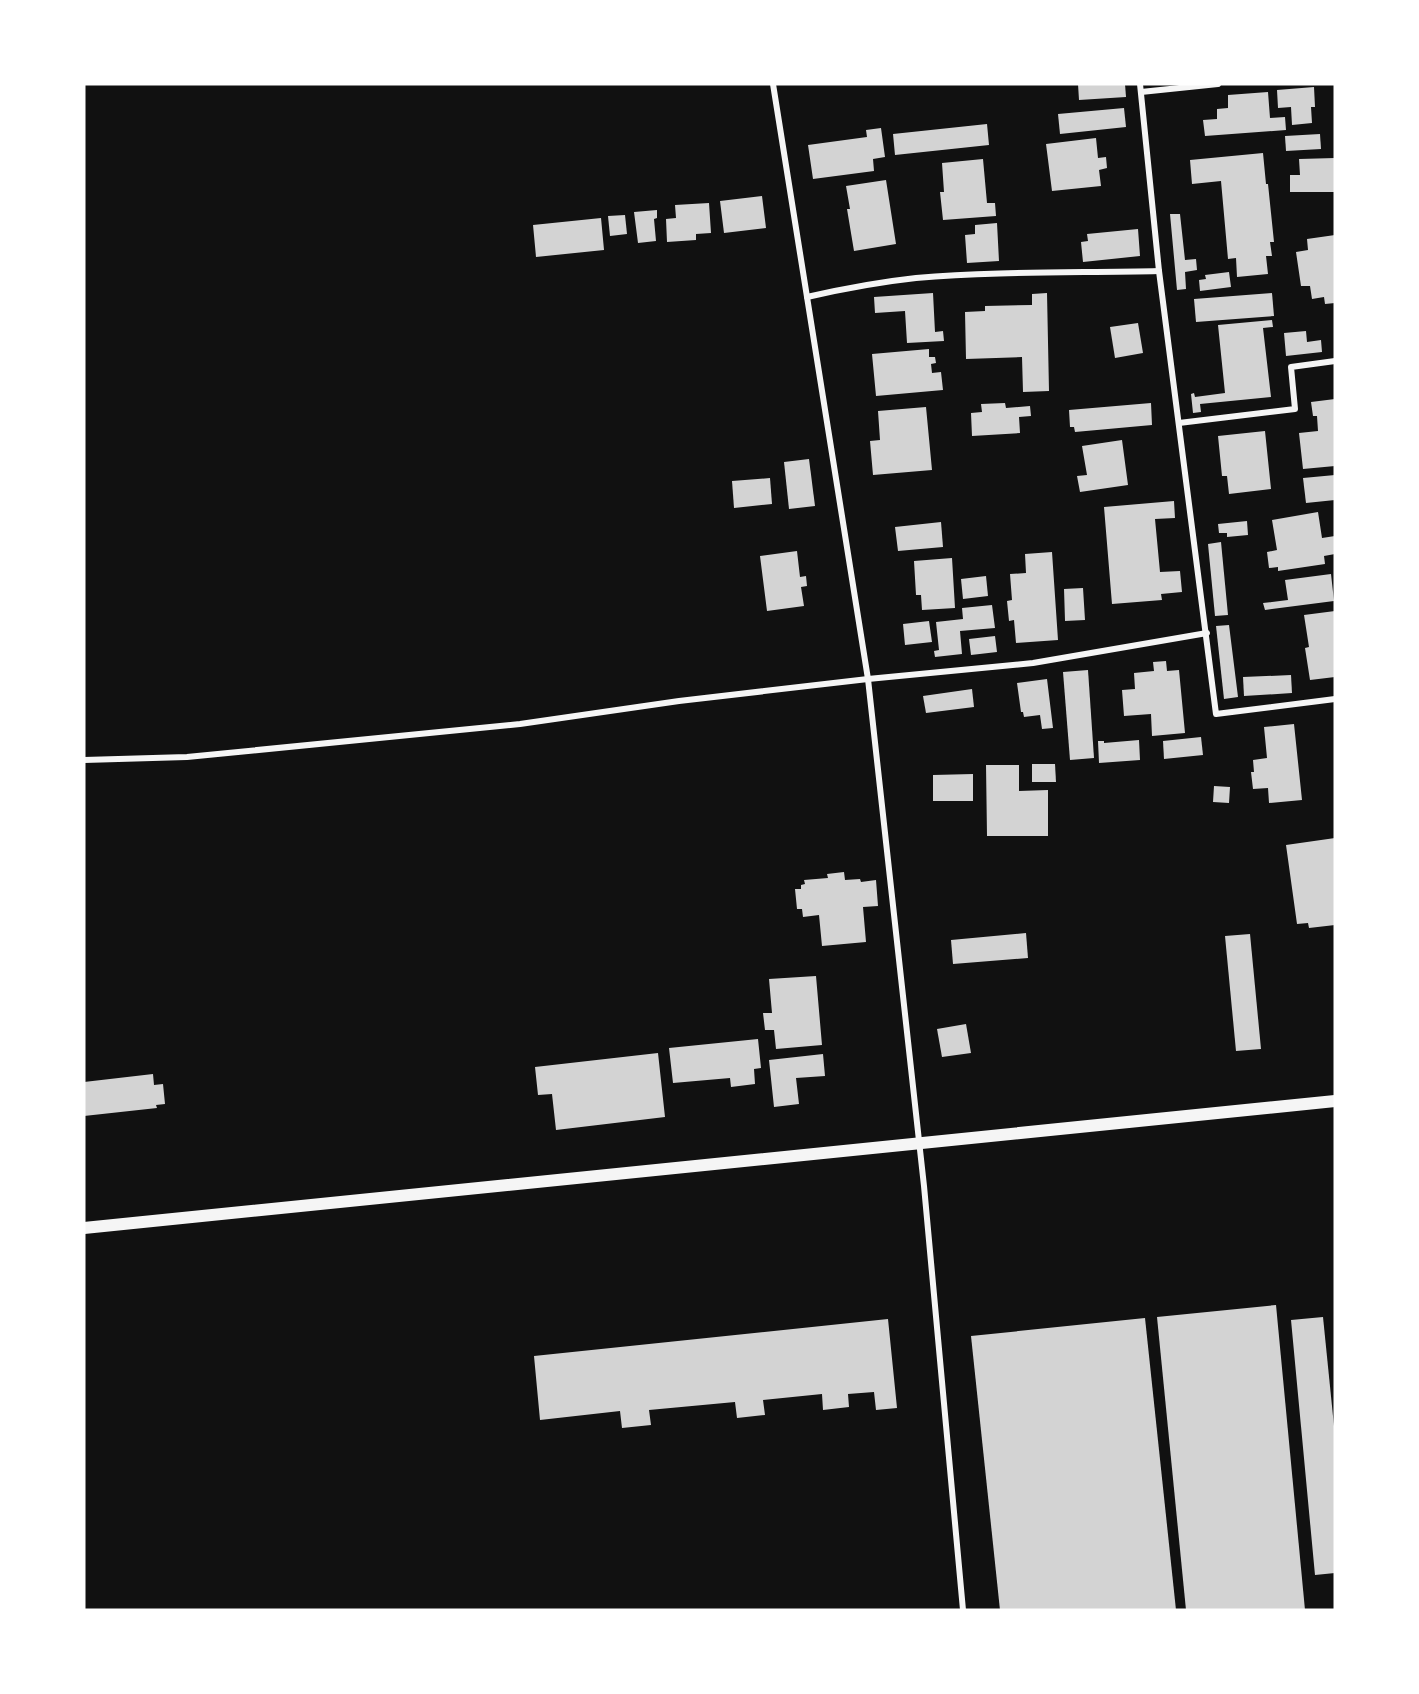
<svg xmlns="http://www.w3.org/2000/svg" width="1419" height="1694" viewBox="0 0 1419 1694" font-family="'Playfair Display',serif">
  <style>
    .building { fill: #d3d3d3 }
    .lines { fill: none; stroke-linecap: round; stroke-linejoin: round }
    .minor { stroke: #f5f5f5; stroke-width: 6 }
    .secondary { stroke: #f5f5f5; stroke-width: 12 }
  </style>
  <rect width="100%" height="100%" fill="#111"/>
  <g class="building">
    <path d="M1078,84h47l1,13 -47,3z"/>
    <path d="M1314,87l1,20h-4l1,16 -20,2 -1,-18 -13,1 -1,-18z"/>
    <path d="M1268,92l2,26 15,-1 1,13 -81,6 -2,-16 14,-1v-10l11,-1v-13z"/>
    <path d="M1124,108l2,19 -66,7 -2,-20z"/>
    <path d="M987,124l2,21 -94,10 -2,-21z"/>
    <path d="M881,128l4,29 -12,2 1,12 -61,8 -5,-34 59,-8 -1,-7z"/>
    <path d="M1320,134l1,15 -35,2 -1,-15z"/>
    <path d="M1096,138l2,20 8,-1 1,11 -8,2 2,16 -49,5 -6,-47z"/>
    <path d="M1263,153l3,31h2l6,58h-4l2,14h-6l2,18 -31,3 -1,-19 -8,1 -7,-78 -29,3 -2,-24z"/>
    <path d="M1335,158l-1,34h-44v-17h10l-1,-16z"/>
    <path d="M983,159l4,44h8l1,13 -53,4 -3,-28h4l-2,-29z"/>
    <path d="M886,180l10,64 -42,7 -7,-42h3l-4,-23z"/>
    <path d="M762,196l4,32 -42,5 -4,-32z"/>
    <path d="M709,203l2,30 -15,1v6l-29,2 -1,-23 10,-1 -1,-13z"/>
    <path d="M657,210v8l-3,1 2,22 -18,2 -4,-31z"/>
    <path d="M1170,214h10l5,46 11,-1 1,11 -12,2 1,17 -9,1z"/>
    <path d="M625,215l2,19 -17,2 -2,-20z"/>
    <path d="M601,218l3,32 -68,7 -3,-32z"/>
    <path d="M997,223l2,38 -32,2 -2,-28 10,-1v-9z"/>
    <path d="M1138,229l2,27 -57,6 -2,-20 7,-1 -1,-7z"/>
    <path d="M1335,235v68l-10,1 -1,-7 -12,2 -2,-13h-9l-5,-34 12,-2 -1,-11z"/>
    <path d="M1229,272l2,15 -31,4 -1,-11 7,-1 -1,-4z"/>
    <path d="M933,293l2,39 8,-1 1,10 -37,2 -2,-32 -30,2 -1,-16z"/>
    <path d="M1047,293l2,98 -26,1 -1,-35 -56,2 -1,-47 20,-1v-5l47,-1v-11z"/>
    <path d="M1272,293l2,23 -78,6 -2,-23z"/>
    <path d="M1272,320l1,7 -10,1 8,69 -71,7 1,8 -8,1 -2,-19 3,-1 1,4 30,-4 -7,-68z"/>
    <path d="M1138,323l5,30 -28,5 -5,-31z"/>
    <path d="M1306,331l1,11 14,-2 1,12 -36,4 -2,-23z"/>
    <path d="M929,349v8h6l1,6 -5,1 1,9 9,-1 2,18 -67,6 -4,-42z"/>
    <path d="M1335,399v67l-32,3 -4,-36 19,-2 -1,-15h-4l-2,-14z"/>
    <path d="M1005,403l1,5 24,-2 1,10 -12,1 1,16 -48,3 -1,-23 11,-1 -1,-8z"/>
    <path d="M1151,403l1,22 -77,7 -1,-5h-4l-1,-17z"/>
    <path d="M926,407l6,63 -59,5 -3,-34 10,-1 -2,-29z"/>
    <path d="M1265,431l6,58 -42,5 -2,-18h-5l-4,-40z"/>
    <path d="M1122,440l6,45 -48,7 -3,-16 10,-1 -5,-29z"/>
    <path d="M809,459l6,47 -26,3 -5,-47z"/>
    <path d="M1335,475v25l-29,3 -3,-25z"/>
    <path d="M770,478l2,26 -38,4 -2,-27z"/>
    <path d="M1174,501l1,17 -20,1 5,53 20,-1 2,21 -21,2 1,6 -50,4 -8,-97z"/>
    <path d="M1318,512l4,26 13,-2v18l-11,2 1,8 -47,7v-4l-9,1 -2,-16 10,-2 -5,-30z"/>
    <path d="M1247,521l1,14 -21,2v-4h-8l-1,-9z"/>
    <path d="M941,522l2,25 -45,4 -3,-24z"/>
    <path d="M1221,542l7,73 -13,1 -7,-72z"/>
    <path d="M797,551l3,26 6,-1 1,10 -6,1 3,19 -37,5 -7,-55z"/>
    <path d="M1052,552l6,88 -42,3 -2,-23 -5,1 -2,-20 5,-1 -2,-26 16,-1 -1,-19z"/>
    <path d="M952,558l3,50 -33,2 -1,-15h-5l-2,-34z"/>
    <path d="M1331,574l3,27 -69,9 -2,-7 25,-3 -3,-20z"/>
    <path d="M986,576l2,20 -25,3 -2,-20z"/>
    <path d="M1083,588l2,32 -20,1 -1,-32z"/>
    <path d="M992,605l3,23 -35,3 2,23 -27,3 -1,-6 5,-1 -3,-28 27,-3 -1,-11z"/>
    <path d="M1335,611v66l-25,3 -5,-32 4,-1 -5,-32z"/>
    <path d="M929,621l3,21 -27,3 -2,-21z"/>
    <path d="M1229,625l9,72 -14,2 -8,-73z"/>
    <path d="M995,636l2,16 -26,3 -2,-16z"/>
    <path d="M1166,661l1,10 12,-1 6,63 -33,3 -1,-22 -27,2 -2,-26 13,-1 -1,-16 20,-2 -1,-9z"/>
    <path d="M1088,670l6,88 -24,2 -7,-88z"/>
    <path d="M1291,675l1,18 -48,3 -1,-19z"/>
    <path d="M1047,679l6,49 -11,1 -2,-14 -16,2 -1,-5h-2l-4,-29z"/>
    <path d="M972,689l2,18 -48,6 -3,-17z"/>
    <path d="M1294,724l8,76 -33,3 -1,-15 -15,1 -2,-17h3l-1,-12 14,-2 -3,-31z"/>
    <path d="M1201,737l2,18 -39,4 -1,-18z"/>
    <path d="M1139,740l1,20 -41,3 -1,-22h6v2z"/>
    <path d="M1032,764h23l1,18h-24z"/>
    <path d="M986,765h33v26l29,-1v46h-61z"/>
    <path d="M973,774v27h-40v-26z"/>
    <path d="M1214,786l16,1 -1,16 -16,-1z"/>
    <path d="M1335,838v87l-26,3 -1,-5 -11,1 -11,-79z"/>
    <path d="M844,872l1,8 15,-1 1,3 15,-2 2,26 -15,1 3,35 -44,4 -3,-31 -16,2 -1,-8h-5l-2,-20h6v-4l4,-1 -1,-4 24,-2 -1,-4z"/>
    <path d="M1026,933l2,25 -75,6 -2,-24z"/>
    <path d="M1250,934l11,115 -25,2 -11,-115z"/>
    <path d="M816,976l6,69 -46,4 -2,-19h-9l-2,-17h9l-3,-34z"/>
    <path d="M966,1024l5,29 -29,4 -5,-28z"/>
    <path d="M758,1039l3,29 -7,1 1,15 -24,3 -1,-9 -57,5 -4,-35z"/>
    <path d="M658,1053l7,64 -109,13 -4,-36 -14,1 -3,-28z"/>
    <path d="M823,1054l2,22 -29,2 3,26 -25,3 -5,-47z"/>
    <path d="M153,1074l1,11 9,-1 2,20 -9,1 1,3 -73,8v-34z"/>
    <path d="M1276,1305l29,305h-119l-29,-293z"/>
    <path d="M1323,1317l12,119v137l-20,2 -24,-255z"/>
    <path d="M1145,1318l31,292h-176l-29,-274z"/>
    <path d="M888,1319l9,89 -21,2 -2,-18 -26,2 1,13 -26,3 -1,-16 -59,6 2,15 -28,3 -2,-16 -86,8 2,15 -29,3 -2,-17 -80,9 -6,-64z"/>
  </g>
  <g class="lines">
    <g class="minor">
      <path d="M773,84l95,595 56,507 39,424"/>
      <path d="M1140,84l19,187 57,443 119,-15"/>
      <path d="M1141,92l77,-8"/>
      <path d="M807,297c35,-8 72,-15 109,-19 80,-7 162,-5 243,-7"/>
      <path d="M1179,423l116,-14 -4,-42 44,-6"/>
      <path d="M84,760l103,-3 333,-33 159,-23 189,-22 165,-16 174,-30"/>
    </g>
    <path class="secondary" d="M84,1228l1251,-127"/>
  </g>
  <rect width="1419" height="1694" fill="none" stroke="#ffffff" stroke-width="171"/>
</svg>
